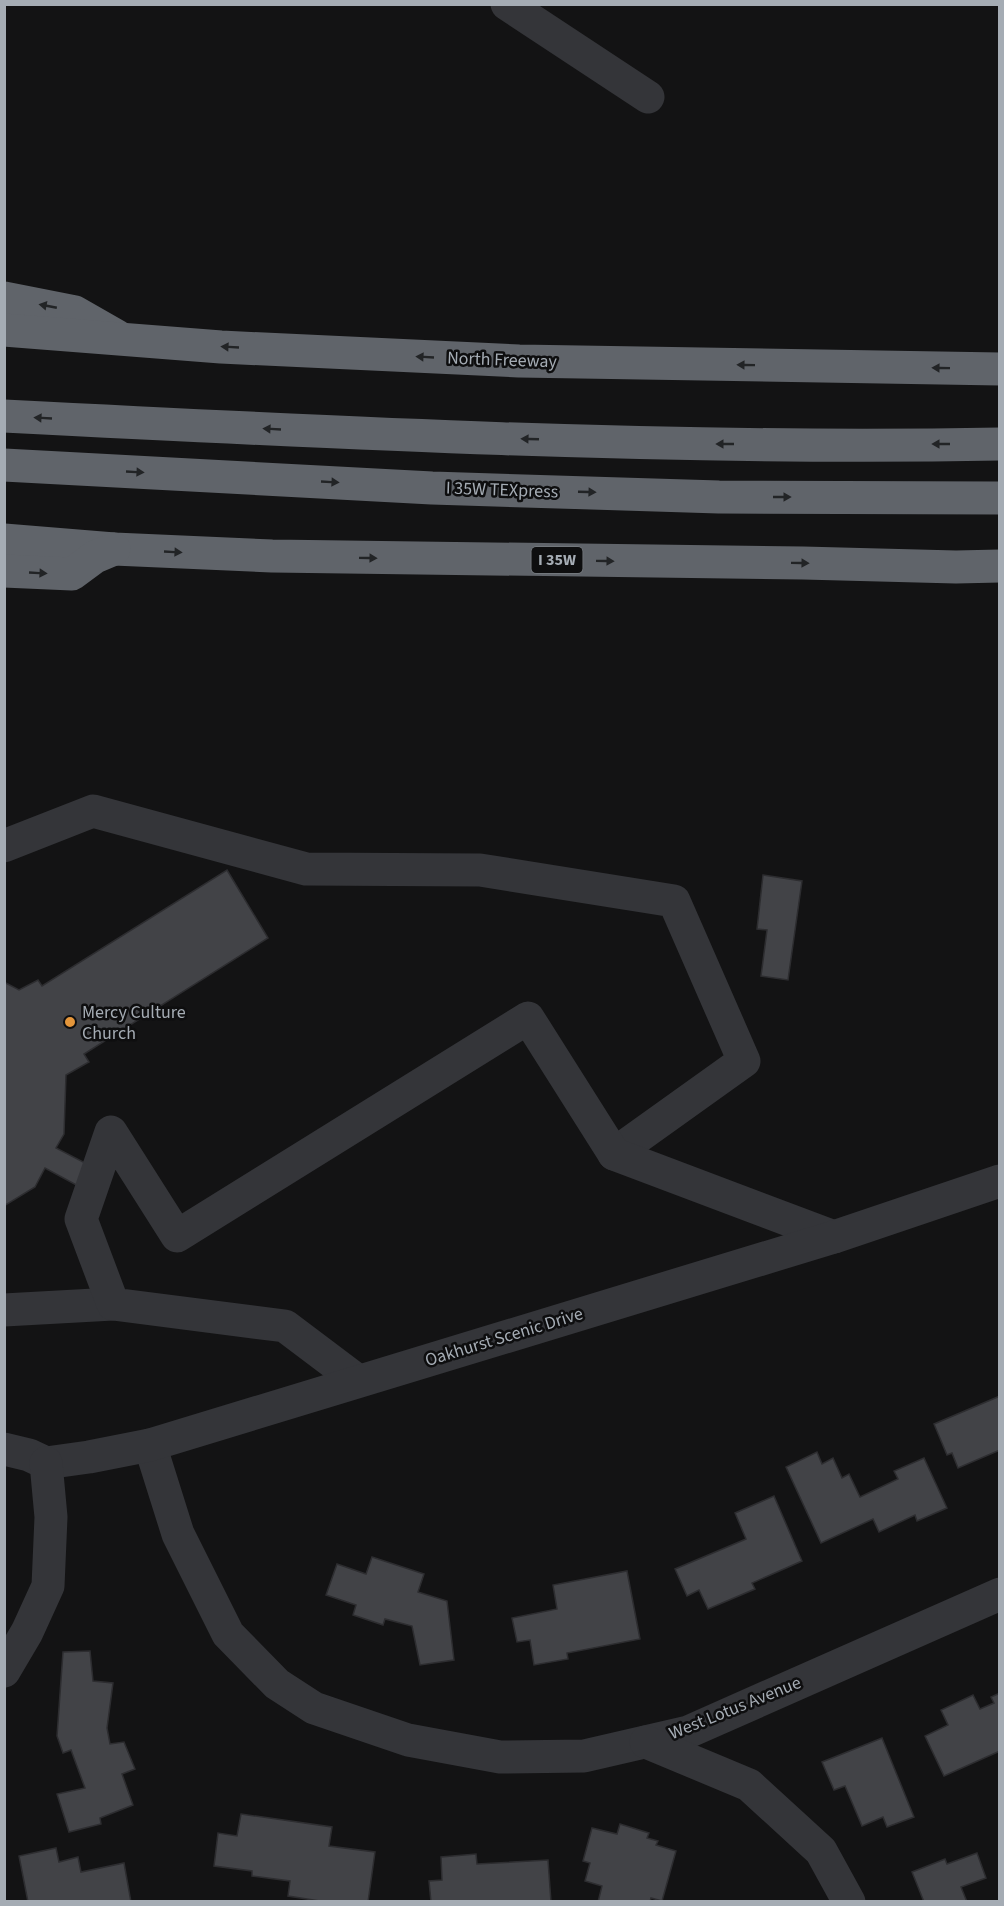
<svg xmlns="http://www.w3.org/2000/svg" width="1004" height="1906" viewBox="0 0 1004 1906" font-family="'Source Sans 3',sans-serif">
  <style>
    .building { fill: #424347; stroke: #2d2d30; stroke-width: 1.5 }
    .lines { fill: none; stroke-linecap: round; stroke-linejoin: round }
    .minor { stroke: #343539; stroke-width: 33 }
    .highway { stroke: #60646a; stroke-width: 33 }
    .oneway { fill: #222426 }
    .poi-dot { fill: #e4963b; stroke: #0e0e0f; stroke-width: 2 }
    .labels { text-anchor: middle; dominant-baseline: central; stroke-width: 5; stroke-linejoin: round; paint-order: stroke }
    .shield { fill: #0e0e0f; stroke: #787d82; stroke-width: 1.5 }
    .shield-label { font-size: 16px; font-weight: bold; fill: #a5acb4 }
    .street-label { font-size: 18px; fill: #a5acb4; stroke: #0e0e0f }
    .poi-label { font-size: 18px; fill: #a5acb4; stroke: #0e0e0f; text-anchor: start }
  </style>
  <rect width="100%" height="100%" fill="#131314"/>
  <g class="building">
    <path d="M227,870l41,68 -184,116 5,8 -23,13 -2,59 -8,14 35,18 -11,21 -35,-19 -10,19 -31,19v-224l15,8 19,-10 4,6z"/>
    <path d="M763,875l39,6 -14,99 -27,-4 6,-46 -10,-1z"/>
    <path d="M1000,1396v54l-42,18 -6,-15 -5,2 -13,-31z"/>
    <path d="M817,1452l5,12 11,-6 9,20 7,-4 11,23 38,-18 -4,-8 30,-13 23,50 -30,13 -2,-6 -36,17 -6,-13 -52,24 -35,-76z"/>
    <path d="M774,1496l28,65 -50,22 3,6 -47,20 -9,-19 -12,6 -12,-27 71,-30 -11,-26z"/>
    <path d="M372,1557l52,17 -6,18 29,9 7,59 -34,5 -8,-39 -27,-7 -2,6 -30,-10 3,-10 -30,-10 11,-31 29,10z"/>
    <path d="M627,1571l13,68 -73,14 1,6 -34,6 -4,-25 -13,2 -5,-24 45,-9 -4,-24z"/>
    <path d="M90,1651l3,30 20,2 -6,45 3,16 14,-2 11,27 -13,5 11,31 -33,13 1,6 -32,8 -12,-38 28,-6 -14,-38 -8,3 -6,-17 6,-84z"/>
    <path d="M1000,1693v58l-56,25 -19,-40 23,-11 -7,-15 32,-15 7,14 14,-6 -3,-6z"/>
    <path d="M882,1738l32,79 -27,10 -4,-10 -21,9 -17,-40 -11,4 -12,-28z"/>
    <path d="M241,1814l91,13 -3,19 46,6 -7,50h-42l-38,-6 2,-15 -38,-5v-5l-38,-5 4,-33 19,3z"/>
    <path d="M620,1824l29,9 -2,5 11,3 -2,4 20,6 -14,50 -11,-3 -1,4h-52l4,-16 -17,-5 5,-18 -7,-2 9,-33 25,6z"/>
    <path d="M56,1848l3,14 19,-5 3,15 43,-9 7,39h-103l-9,-46z"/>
    <path d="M977,1853l9,25 -25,9 6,15h-43l-12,-30 33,-13 2,5z"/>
    <path d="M476,1854l1,10 71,-4 3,42h-120l-2,-21 13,-1 -1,-23z"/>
  </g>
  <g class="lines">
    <g class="minor">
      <path d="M507,4l141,93"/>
      <path d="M4,846l89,-35 213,58 174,1 194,31 70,160 -130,93"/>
      <path d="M4,1310l109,-6"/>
      <path d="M358,1381l-73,-55 -172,-22 -32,-85 30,-87 66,104 351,-218 86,136 220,83"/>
      <path d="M150,1445l28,89 50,100 49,50 37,24 94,32 92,17 84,-1 104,-24 312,-138"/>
      <path d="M4,1449l25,6 17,8 43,-6 61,-12 684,-208 166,-56"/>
      <path d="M4,1671l23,-39 21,-46 3,-69 -5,-54"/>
      <path d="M646,1742l103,43 72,66 28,51"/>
    </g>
    <g class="highway">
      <path d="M4,298l71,14 42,24"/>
      <path d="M4,330l217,17 298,14 481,8"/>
      <path d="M4,416c332,17 664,34 996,28"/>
      <path d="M4,465l428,23 287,9 281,1"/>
      <path d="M4,540l110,9 158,7 531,7 153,4 44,-1"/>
      <path d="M4,571l68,3 23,-17 19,-8"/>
    </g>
  </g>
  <defs><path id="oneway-solid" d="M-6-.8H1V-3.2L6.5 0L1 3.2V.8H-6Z" transform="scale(1.5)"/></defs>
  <g class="oneway">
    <use href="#oneway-solid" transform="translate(48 306) rotate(-169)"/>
    <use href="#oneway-solid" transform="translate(230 347) rotate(-177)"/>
    <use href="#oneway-solid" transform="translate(425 357) rotate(-177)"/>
    <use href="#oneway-solid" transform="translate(746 365) rotate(-179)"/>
    <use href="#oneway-solid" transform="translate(941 368) rotate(-179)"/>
    <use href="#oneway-solid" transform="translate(43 418) rotate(-177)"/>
    <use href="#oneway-solid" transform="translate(272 429) rotate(-177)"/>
    <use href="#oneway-solid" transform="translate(530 439) rotate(-178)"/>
    <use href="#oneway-solid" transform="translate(725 444) rotate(-180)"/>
    <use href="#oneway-solid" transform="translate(941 444) rotate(-180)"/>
    <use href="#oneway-solid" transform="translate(135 472) rotate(3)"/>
    <use href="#oneway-solid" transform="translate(330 482) rotate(3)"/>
    <use href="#oneway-solid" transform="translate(587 492) rotate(2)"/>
    <use href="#oneway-solid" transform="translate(782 497)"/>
    <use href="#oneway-solid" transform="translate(173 552) rotate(3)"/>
    <use href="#oneway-solid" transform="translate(368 558) rotate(1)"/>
    <use href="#oneway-solid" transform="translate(605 561) rotate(1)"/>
    <use href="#oneway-solid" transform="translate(800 563) rotate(1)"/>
    <use href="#oneway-solid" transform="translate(38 573) rotate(3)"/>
  </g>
  <circle class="poi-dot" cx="70" cy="1022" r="6"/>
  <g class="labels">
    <rect class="shield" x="531.5" y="547" width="51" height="26" rx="4.5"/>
    <g class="shield-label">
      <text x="557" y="560">I 35W</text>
    </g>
    <g class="street-label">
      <text transform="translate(502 360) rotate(2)">North Freeway</text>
      <text transform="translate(502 490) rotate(2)">I 35W TEXpress</text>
      <text transform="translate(504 1337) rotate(-17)">Oakhurst Scenic Drive</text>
      <text transform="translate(735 1708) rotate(-22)">West Lotus Avenue</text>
    </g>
    <g class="poi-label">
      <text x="82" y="1012">Mercy Culture<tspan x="82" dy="21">Church</tspan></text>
    </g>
  </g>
  <rect width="1004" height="1906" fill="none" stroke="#a5acb4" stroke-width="12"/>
</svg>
